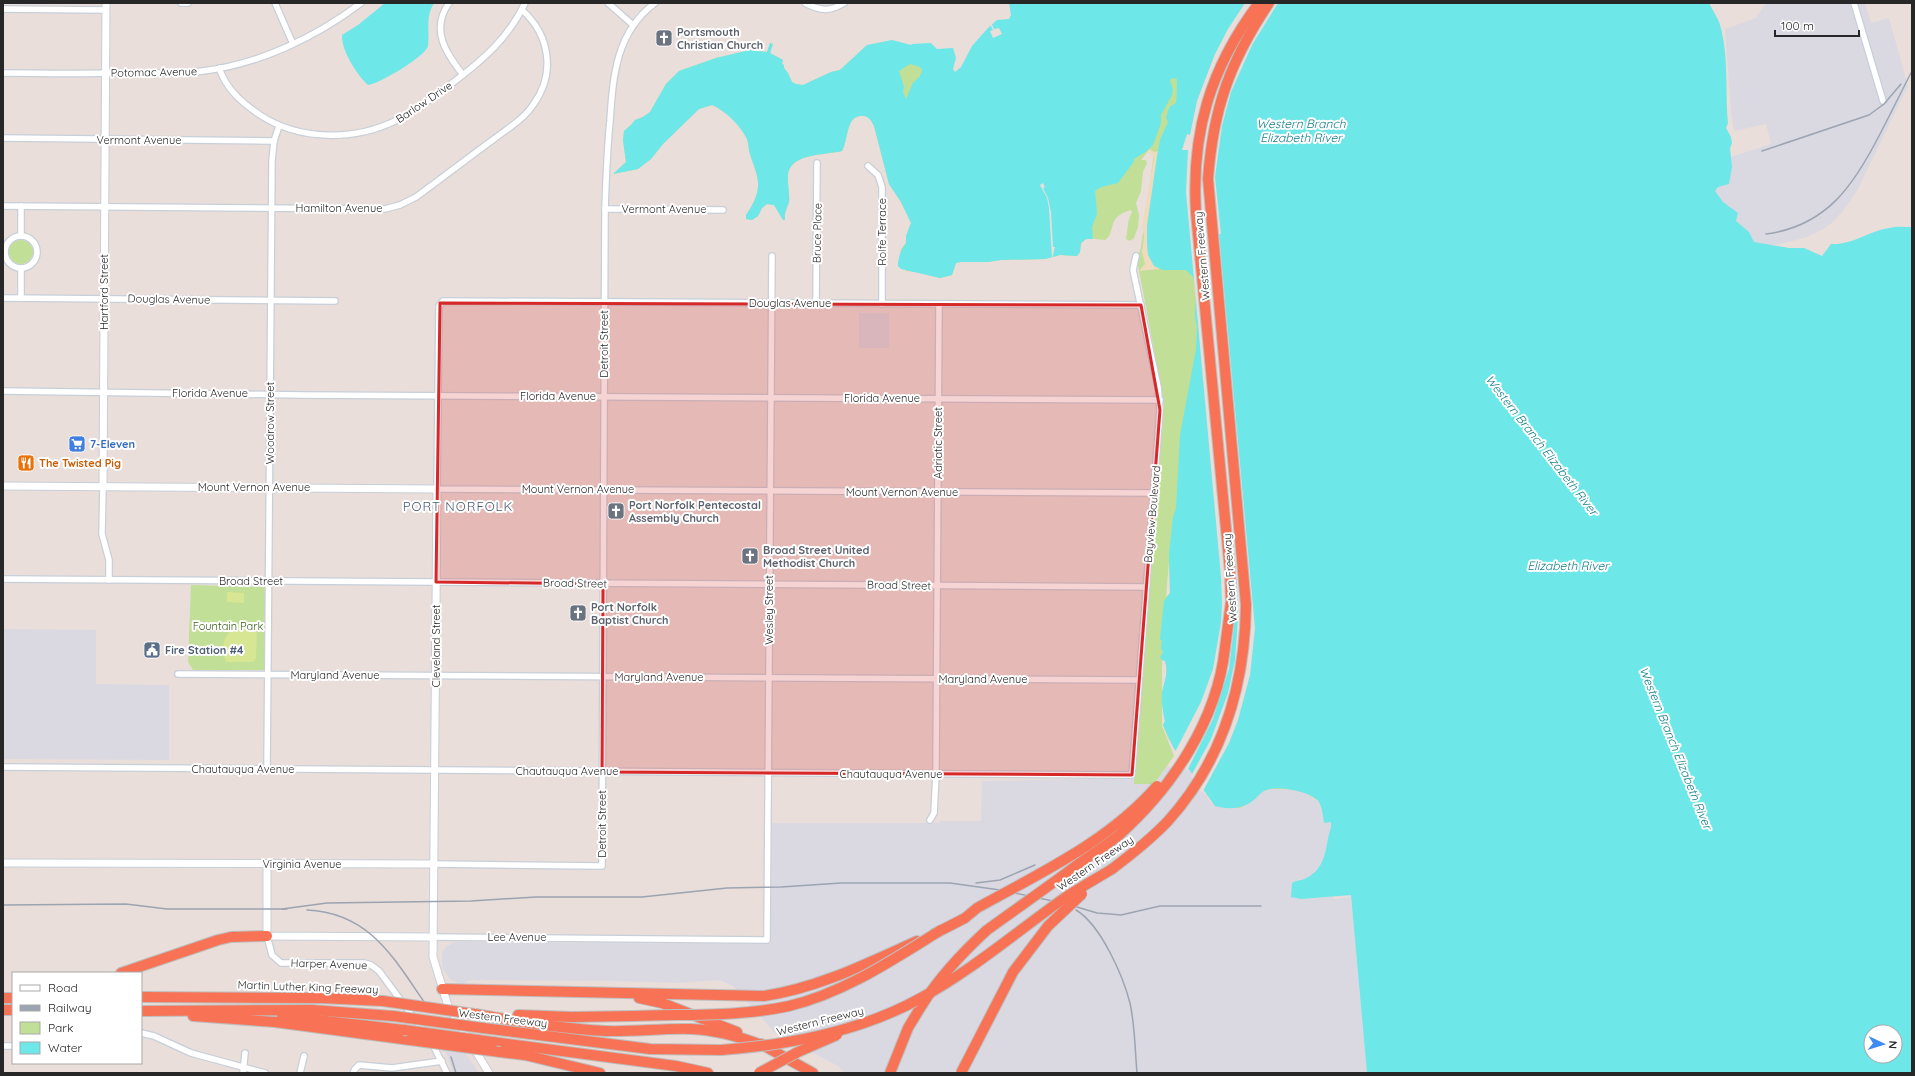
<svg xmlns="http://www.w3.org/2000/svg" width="1915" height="1076" viewBox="0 0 1915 1076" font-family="Quicksand,sans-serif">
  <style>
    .industrial { fill: #dad9e2 }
    .green { fill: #c1df96; fill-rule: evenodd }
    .sand { fill: #eedabc }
    .pitch { fill: #d7e692 }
    .water { fill: #6ee7e9; fill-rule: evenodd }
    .pier { fill: #e9ded9 }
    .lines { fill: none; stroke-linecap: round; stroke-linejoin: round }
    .minor-casing { stroke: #c7cfd9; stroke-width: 8 }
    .tertiary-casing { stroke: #c7cfd9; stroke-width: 9 }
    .motorway-casing { stroke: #bebebe; stroke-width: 12 }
    .minor { stroke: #fff; stroke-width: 5.5 }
    .tertiary { stroke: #fff; stroke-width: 7 }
    .motorway { stroke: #f87355; stroke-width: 10 }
    .rail { stroke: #9ca4b1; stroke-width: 1.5 }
    .motorway-bridge-casing { stroke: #bebebe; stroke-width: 12; stroke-linecap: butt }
    .motorway-bridge { stroke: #f87355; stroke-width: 10 }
    .marked { fill: #d62828; fill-opacity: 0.2; stroke: #d62828; stroke-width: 3; stroke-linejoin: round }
    .labels { text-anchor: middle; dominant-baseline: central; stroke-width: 4; stroke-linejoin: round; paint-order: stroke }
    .worship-label { font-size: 11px; font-weight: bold; fill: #5b616d; stroke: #fff; text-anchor: start }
    .street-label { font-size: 11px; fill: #272727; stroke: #fff }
    .shop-label { font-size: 11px; font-weight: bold; fill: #366cbe; stroke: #fff; text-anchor: start }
    .food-label { font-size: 11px; font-weight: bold; fill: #c56008; stroke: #fff; text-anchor: start }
    .park-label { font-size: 11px; fill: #3a601b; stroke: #fff }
    .service-label { font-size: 11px; font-weight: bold; fill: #4e5e75; stroke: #fff; text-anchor: start }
    .water-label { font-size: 12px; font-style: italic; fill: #117e8b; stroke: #fff }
    .quarter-label { font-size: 13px; letter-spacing: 1px; fill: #4a5c75; stroke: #fff }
  </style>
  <rect width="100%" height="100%" fill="#e9ded9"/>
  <g class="industrial">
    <path d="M1766,3h99l6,20 18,-5 19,68 -51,105 -14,20 -10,11 -11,8 -18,8 -101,25 -7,-95 75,-24 -5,-20 -32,7 -3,-19 -6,-83 31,-11z"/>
    <rect x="859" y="313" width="30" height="35"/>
    <path d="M3,629l93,1v54l73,1v75l-166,-1z"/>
    <path d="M1153,766l35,2 23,35 34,3 16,-14 9,-3h16l18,3 15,10 5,20h7l1,5 -4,9 -3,19 -4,10 -13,13 -11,2 4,19 50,-4 16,178h-522l-7,-7 -64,-34 -41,-46 -14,-6 -40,3 -65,-2 -144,-1 -7,4 -12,-4 -9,-12v-16l5,-6 8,-4 316,2 1,-121h168v-2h41l1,-40 157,-3z"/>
    <path d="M437,1041l21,1 21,31h-26l-6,-18z"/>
  </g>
  <g class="green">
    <path d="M770,43l3,1 -3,9 13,7 -1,4 2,1v3l4,5 4,9 4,2 7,1 28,-13 9,-2 27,-25 -7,68 282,-3 39,-45 124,717 12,18 -13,-8 -18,-3h-16l-9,3 -6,7 -15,9 -25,-2 -47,-68 -5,-13 2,-4 -3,-23v28l12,30 -20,28h-20l30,-382 -27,-142 4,-13 12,-87v-9l-4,-1 -8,10h5l1,3 -4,9 -2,19 -5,12 3,12 -1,12 -4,11 -4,3 -4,-2c2,-10 1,-18 6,-27l-1,-2c-26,7 -14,22 -26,30 -14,-1 -25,-5 -25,12l-3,4 -17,-1 -15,4 -44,1 -13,2h-27l-5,1 -4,12 -12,3 -17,-5 -16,-2 -9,-5 3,-17 5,-6v-7l5,-13 -10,-21 -12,-18 -15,-58c-3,-6 -6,-11 -14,-10 -14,1 -12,25 -18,35 -16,4 -51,2 -54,23 -1,8 2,21 1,28 -2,7 -5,10 -4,18h-2l-9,-15 -7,-1 -5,4 -4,8 -6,4 -6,-1v-4c6,-9 11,-17 12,-28 1,-12 -5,-22 -8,-33 -2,-5 -1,-10 -3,-15 -7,-14 -21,-28 -35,-34l-13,4 -36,35 -12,15 -13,10 -25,5 13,-12 -3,-22 1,-9 7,-6 4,-5 8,-3 7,-5 16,-28 13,-13 37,-13 34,-8 17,2zM1169,561l1,32 -4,4zM1162,660l3,1c3,11 1,21 -3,31z"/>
    <path d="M929,60l-26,61 -11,-56z"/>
    <circle cx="21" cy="252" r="12"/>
    <path d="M191,585l75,2 -1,83h-72l-5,-8z"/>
  </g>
  <path class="sand" d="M1150,149l3,3 7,-1v115l-1,3 -20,2 6,-7 -3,-12 2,-16 -2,-9 12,-69 -7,-7z"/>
  <g class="pitch">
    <path d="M227,592l17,1v10l-17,-1z"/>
    <path d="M246,623l11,2 -1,33 -3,4h-27c-7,-21 0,-33 20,-39z"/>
  </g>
  <g class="water">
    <path d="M385,3h49c-9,14 -4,28 -6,43 -2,10 -49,38 -60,39 -11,-10 -27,-35 -26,-50l16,-10z"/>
    <path d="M1009,3h700c3,6 10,17 11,22 9,31 5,66 8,98l-2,5 5,9 1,6 -2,5 2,19 -3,17 -11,3 -3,4 8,11 15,11 -2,8 13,11 5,10 35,6h15l18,8 9,-12c22,1 38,-13 58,-16 8,-2 16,-1 23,-1v846h-545l-16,-178 -50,4 -10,-2 1,-14c5,-3 13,-3 18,-7 14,-10 15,-22 18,-38 1,-6 4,-10 3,-16l-7,1c-1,-7 -2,-15 -5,-21 -6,-10 -39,-16 -49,-13 -7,1 -10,5 -15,10 -11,10 -26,11 -40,7l-42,-59 -10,-22 2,-4c-2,-8 -4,-20 -3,-28 2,-12 7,-20 3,-32l-3,-1 -2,-3 3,-4 -2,-5 1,-7 -2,-2 4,-38 6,-8 -1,-40 4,-36 3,-9 4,-73 16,-86 1,-22 -2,-10 1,-27 -3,-13 -7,-7h-23l-9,-4 -6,-11 -1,-11v-18l10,-70 3,-16 8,-18 -2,-4 3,-10c2,-3 6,-3 7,-6 1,-2 1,-21 1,-23l-4,-1 -3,2 3,9 -1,6 -11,20v8l-8,22 -6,6 -13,8 -1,4 -15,20 -17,4 -6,4 2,23 -5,13 1,12h-7l-5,4 -1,9 -3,4 -17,-1 -15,4 -44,1 -13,2h-27l-5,1 -4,12 -12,3 -39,-9 -3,-3c0,-9 3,-16 8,-23v-7l5,-13 -10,-21 -12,-18 -15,-58c-3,-6 -6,-11 -14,-10 -14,1 -12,25 -18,35 -16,4 -51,2 -54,23 -1,8 2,21 1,28 -2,7 -5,10 -4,18h-2l-9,-15 -7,-1 -5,4 -4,8 -6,4 -6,-1v-4c6,-9 11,-17 12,-28 1,-12 -5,-22 -8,-33 -2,-5 -1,-10 -3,-15 -7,-14 -21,-28 -35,-34l-13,4 -36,35 -12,15 -13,10 -25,5 13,-12 -3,-22 1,-9 7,-6 4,-5 8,-3 7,-5 16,-28 13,-13 37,-13 34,-8 17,2 3,-9 3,1 -3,9 13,7 -1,4 2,1v3l4,5 4,9 4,2 7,1 28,-13 9,-2 27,-25 25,-5 19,5 1,-1 19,-1 6,6 16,-1 3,10 -3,11 2,3 6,-5 11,-21 16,-18 9,-8 12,-1 2,-4zM910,64l10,3 2,3 -2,6 -7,7 -7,16 -3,-7 1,-5 -5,-16zM1871,1032h24v24h-24z"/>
  </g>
  <g class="pier">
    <path d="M1245,3h33l-26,42 -21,47 -9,34 -7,51 6,57h-2l36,394 -5,47 -12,45 -9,23 -27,50 -11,-17 20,-37 17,-46 7,-33 3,-42 -1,-32 -3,-28 1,60 -6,51 -16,50 -26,52 -12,-19 26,-50 12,-33 8,-47 1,-19 -1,-26 -35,-385 2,-42h-6l5,-16 3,1 7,-34 18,-47 13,-25z"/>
    <path d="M991,22l3,7 5,-1 3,6 -9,4 -3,-7 3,-1 -3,-6z"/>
    <path d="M1043,183l2,4 -2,1 5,10 3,14 2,35h2l-3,12 -3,-51 -2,-10 -7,-13z"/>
    <path d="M1350,896l15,177 -15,-176 -17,2v-2z"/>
  </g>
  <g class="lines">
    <g class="minor-casing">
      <g id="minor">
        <path d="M181,3h7"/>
        <path d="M275,3l18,41"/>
        <path d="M449,3c-19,27 -3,50 14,72"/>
        <path d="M608,3l25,22"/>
        <path d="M805,3c15,8 25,9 39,0"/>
        <path d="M1854,3l29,98"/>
        <path d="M3,9l103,1"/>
        <path d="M219,68c8,22 22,34 41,47 40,26 95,26 137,5 21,-10 39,-25 58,-39 29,-22 54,-44 70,-78"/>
        <path d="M3,73c34,0 69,1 103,0 33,-1 65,2 97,-2 57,-7 113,-34 158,-68"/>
        <path d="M3,138l271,3"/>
        <path d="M868,166l10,9 4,12v117"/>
        <path d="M3,206l382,3 15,-4 16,-8c26,-19 52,-39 78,-58 13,-10 30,-20 39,-34 23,-31 17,-70 -11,-95"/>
        <path d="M605,209l118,1"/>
        <path d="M21,235v-29"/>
        <circle cx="21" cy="252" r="16"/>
        <path d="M3,298l332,3"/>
        <path d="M21,298v-29"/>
        <path d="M816,303l1,-140"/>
        <path d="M1141,305l-698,-4 -4,5 -2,183 717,4"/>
        <path d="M3,391l299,4 858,5"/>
        <path d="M103,486l-1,48 7,26v20"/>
        <path d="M3,579l1143,8"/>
        <path d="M178,674l961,6"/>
        <path d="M3,767l1129,8 28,-365 -2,-23 -25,-117 3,-14"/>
        <path d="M267,770l5,-609 2,-20 5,-15"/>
        <path d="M930,820l4,-7 2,-39 3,-469"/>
        <path d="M434,864l168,2 3,-657c1,-30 2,-59 5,-88 3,-45 6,-89 45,-118"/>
        <path d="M267,936l5,19 9,8h83l7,2 8,6 46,62"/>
        <path d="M432,937l335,3 5,-684"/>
        <path d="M141,1033l13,3 37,17 74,20"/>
        <path d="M432,1043l15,30"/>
        <path d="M3,1046h10"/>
        <path d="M243,1073l2,-20"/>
        <path d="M300,1073l4,-17"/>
        <path d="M353,1073l2,-4 4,-4 33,3 50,-7"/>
      </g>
    </g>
    <g class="tertiary-casing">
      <g id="tertiary">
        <path d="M3,486l434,3 -4,468 15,49 41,67"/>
        <path d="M103,486l3,-483"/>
        <path d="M3,863l431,1"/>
        <path d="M267,864v72l165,1"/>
      </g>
    </g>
    <g class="motorway-casing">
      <g id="motorway">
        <path d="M1225,648l6,-46 -1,-31 -34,-358c-5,-80 14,-145 63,-210"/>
        <path d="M1112,869c20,-15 39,-30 56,-48 55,-61 77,-135 78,-216l-38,-426c5,-70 22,-118 61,-176"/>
        <path d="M934,934l31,-16"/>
        <path d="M121,973l97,-33 13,-3 36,-1"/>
        <path d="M442,989l322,7c54,-8 104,-33 153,-55"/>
        <path d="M141,997l180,1 62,3"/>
        <path d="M3,998h10"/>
        <path d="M639,998l23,5 75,29"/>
        <path d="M3,1010h10"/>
        <path d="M141,1011l171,-1 81,6"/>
        <path d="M474,1014c44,7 87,15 132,17 28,1 57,-3 85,-2 25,1 50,8 73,17"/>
        <path d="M518,1015l54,2 62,-1"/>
        <path d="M193,1016l82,6 135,18"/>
        <path d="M282,1016l122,14"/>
        <path d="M483,1028l167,21 71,1"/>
        <path d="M493,1042l183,24 32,7"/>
        <path d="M761,1044l52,29"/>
        <path d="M500,1052l25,3 75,18"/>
        <path d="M890,1073l18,-45 14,-23"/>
      </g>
    </g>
    <use href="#minor" class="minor"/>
    <use href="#tertiary" class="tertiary"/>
    <use href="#motorway" class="motorway"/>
    <g class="rail">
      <path d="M1762,151l107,-36 15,-11 17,-20"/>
      <path d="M1766,234c61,-8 88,-49 114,-100 11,-21 21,-42 32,-63"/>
      <path d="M976,883l24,-3 35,-15"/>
      <path d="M3,905l123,-1 41,5h120"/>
      <path d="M282,909l45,-6 144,-2 65,-4h106l85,-9 54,-1 60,-4h109l50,7 67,14 30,9 13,1 11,1 39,-9h101"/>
      <path d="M307,910c64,3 87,49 120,96"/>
      <path d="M1076,910c25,15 47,66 54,93 5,23 5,47 7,70"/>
      <path d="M451,1057l5,16"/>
    </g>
    <g class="motorway-bridge-casing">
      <g id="motorway-bridge">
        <path d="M965,918l12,-10c63,-35 131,-66 180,-122"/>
        <path d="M383,1001l91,13"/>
        <path d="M922,1005c18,-29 40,-52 65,-75 29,-21 58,-41 86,-62 15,-11 31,-21 45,-32 54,-48 99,-115 107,-188"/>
        <path d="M393,1016l90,12"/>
        <path d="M634,1016c51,-2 105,1 155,-10 55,-13 105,-47 152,-76"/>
        <path d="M404,1030l89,12"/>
        <path d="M410,1040l90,12"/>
        <path d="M721,1050c67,-5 138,-18 198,-51 52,-28 96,-66 144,-100 16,-11 33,-20 49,-30"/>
        <path d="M759,1073l39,-21 39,-17"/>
        <path d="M961,1073l52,-101 35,-46 34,-32"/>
      </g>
    </g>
    <use href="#motorway-bridge" class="motorway-bridge"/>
  </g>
  <path class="marked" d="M440,303l701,2 19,105 -28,365 -530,-3 1,-188 -167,-2z"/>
  <defs>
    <g id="church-square" transform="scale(0.9)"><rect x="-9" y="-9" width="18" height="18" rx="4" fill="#6b7280" stroke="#fff"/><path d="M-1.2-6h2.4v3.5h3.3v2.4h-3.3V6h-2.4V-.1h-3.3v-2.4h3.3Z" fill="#fff"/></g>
    <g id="supermarket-square" transform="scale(0.9)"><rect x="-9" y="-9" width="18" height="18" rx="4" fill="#3f7fe0" stroke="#fff"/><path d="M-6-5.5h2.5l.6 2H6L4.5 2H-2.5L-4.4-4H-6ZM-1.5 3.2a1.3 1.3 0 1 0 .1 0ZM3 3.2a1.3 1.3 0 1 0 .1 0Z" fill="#fff"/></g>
    <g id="restaurant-square" transform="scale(0.9)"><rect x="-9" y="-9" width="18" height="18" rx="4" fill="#e8710a" stroke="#fff"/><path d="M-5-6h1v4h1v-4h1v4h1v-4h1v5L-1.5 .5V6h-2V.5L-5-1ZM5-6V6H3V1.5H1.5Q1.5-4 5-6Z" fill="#fff"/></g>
    <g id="civic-square" transform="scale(0.9)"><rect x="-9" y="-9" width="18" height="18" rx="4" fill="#5c6f8a" stroke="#fff"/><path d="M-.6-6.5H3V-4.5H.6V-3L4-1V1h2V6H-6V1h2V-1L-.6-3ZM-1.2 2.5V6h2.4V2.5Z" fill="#fff"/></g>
  </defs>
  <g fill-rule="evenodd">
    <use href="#church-square" x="664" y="38"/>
    <use href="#supermarket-square" x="77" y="444"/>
    <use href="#restaurant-square" x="26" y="463"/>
    <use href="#church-square" x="616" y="511"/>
    <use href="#church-square" x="750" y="556"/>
    <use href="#church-square" x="578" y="613"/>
    <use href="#civic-square" x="152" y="650"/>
  </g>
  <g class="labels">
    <g class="worship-label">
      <text x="677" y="32">Portsmouth<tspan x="677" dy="13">Christian Church</tspan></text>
      <text x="629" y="505">Port Norfolk Pentecostal<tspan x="629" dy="13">Assembly Church</tspan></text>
      <text x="763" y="550">Broad Street United<tspan x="763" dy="13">Methodist Church</tspan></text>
      <text x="591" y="607">Port Norfolk<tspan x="591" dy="13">Baptist Church</tspan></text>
    </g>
    <g class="street-label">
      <text transform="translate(154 72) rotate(-1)">Potomac Avenue</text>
      <text transform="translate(424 102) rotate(-34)">Barlow Drive</text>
      <text x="139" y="140">Vermont Avenue</text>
      <text x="339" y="208">Hamilton Avenue</text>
      <text x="664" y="209">Vermont Avenue</text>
      <text transform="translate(882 232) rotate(-90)">Rolfe Terrace</text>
      <text transform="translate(817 233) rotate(-89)">Bruce Place</text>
      <text transform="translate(1202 256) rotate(-95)">Western Freeway</text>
      <text transform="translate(104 292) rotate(-90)">Hartford Street</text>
      <text transform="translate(169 299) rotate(1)">Douglas Avenue</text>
      <text x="790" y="303">Douglas Avenue</text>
      <text transform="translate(604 344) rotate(-90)">Detroit Street</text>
      <text x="210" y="393">Florida Avenue</text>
      <text x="558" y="396">Florida Avenue</text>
      <text x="882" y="398">Florida Avenue</text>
      <text transform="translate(270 423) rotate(-90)">Woodrow Street</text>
      <text transform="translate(938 443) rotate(-90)">Adriatic Street</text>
      <text x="254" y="487">Mount Vernon Avenue</text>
      <text x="578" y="489">Mount Vernon Avenue</text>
      <text x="902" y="492">Mount Vernon Avenue</text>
      <text transform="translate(1152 514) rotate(-85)">Bayview Boulevard</text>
      <text transform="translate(1230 578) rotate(-94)">Western Freeway</text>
      <text x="251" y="581">Broad Street</text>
      <text transform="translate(575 583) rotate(1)">Broad Street</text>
      <text transform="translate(899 585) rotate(1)">Broad Street</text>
      <text transform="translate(769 610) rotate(-90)">Wesley Street</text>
      <text transform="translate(436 646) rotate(-90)">Cleveland Street</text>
      <text x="335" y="675">Maryland Avenue</text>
      <text x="659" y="677">Maryland Avenue</text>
      <text x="983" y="679">Maryland Avenue</text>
      <text x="243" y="769">Chautauqua Avenue</text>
      <text x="567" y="771">Chautauqua Avenue</text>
      <text x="891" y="774">Chautauqua Avenue</text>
      <text transform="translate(602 824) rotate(-90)">Detroit Street</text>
      <text transform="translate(1095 863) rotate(-34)">Western Freeway</text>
      <text x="302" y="864">Virginia Avenue</text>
      <text x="517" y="937">Lee Avenue</text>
      <text transform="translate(329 964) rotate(2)">Harper Avenue</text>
      <text transform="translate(308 987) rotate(2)">Martin Luther King Freeway</text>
      <text transform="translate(503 1018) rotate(7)">Western Freeway</text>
      <text transform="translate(820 1021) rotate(-14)">Western Freeway</text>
    </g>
    <g class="shop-label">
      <text x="90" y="444">7-Eleven</text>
    </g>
    <g class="food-label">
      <text x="39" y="463">The Twisted Pig</text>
    </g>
    <g class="park-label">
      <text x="228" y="626">Fountain Park</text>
    </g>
    <g class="service-label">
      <text x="165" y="650">Fire Station #4</text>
    </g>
    <g class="water-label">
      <text x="1301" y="123">Western Branch<tspan x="1301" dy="14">Elizabeth River</tspan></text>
      <text transform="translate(1542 445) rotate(52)">Western Branch Elizabeth River</text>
      <text x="1568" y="565">Elizabeth River</text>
      <text transform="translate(1676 748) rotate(68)">Western Branch Elizabeth River</text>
    </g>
    <g class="quarter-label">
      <text x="458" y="506">PORT NORFOLK</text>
    </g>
  </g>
  <rect width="1915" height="1076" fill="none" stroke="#272727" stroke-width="8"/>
  <rect x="12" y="972" width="130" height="92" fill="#ffffff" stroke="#a9a9a9"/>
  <rect x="20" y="985" width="20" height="6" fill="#ffffff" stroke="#a9a9a9"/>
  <text x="48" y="992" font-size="12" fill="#272727">Road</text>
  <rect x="20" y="1005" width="20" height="6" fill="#9ca4b1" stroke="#a9a9a9"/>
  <text x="48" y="1012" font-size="12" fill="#272727">Railway</text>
  <rect x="20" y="1022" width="20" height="12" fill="#c1df96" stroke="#a9a9a9"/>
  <text x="48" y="1032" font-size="12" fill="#272727">Park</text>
  <rect x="20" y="1042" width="20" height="12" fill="#6ee7e9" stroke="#a9a9a9"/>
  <text x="48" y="1052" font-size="12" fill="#272727">Water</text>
  <g transform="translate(1883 1044) rotate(94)"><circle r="19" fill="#ffffff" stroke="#a9a9a9"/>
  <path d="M0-3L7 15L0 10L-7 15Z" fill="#3c8cf3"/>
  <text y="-6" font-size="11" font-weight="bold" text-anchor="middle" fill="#272727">N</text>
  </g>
  <path d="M1775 30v6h84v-6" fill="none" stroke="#272727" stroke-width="2"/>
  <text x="1781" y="30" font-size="12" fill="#272727" stroke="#ffffff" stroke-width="3" paint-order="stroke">100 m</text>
</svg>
